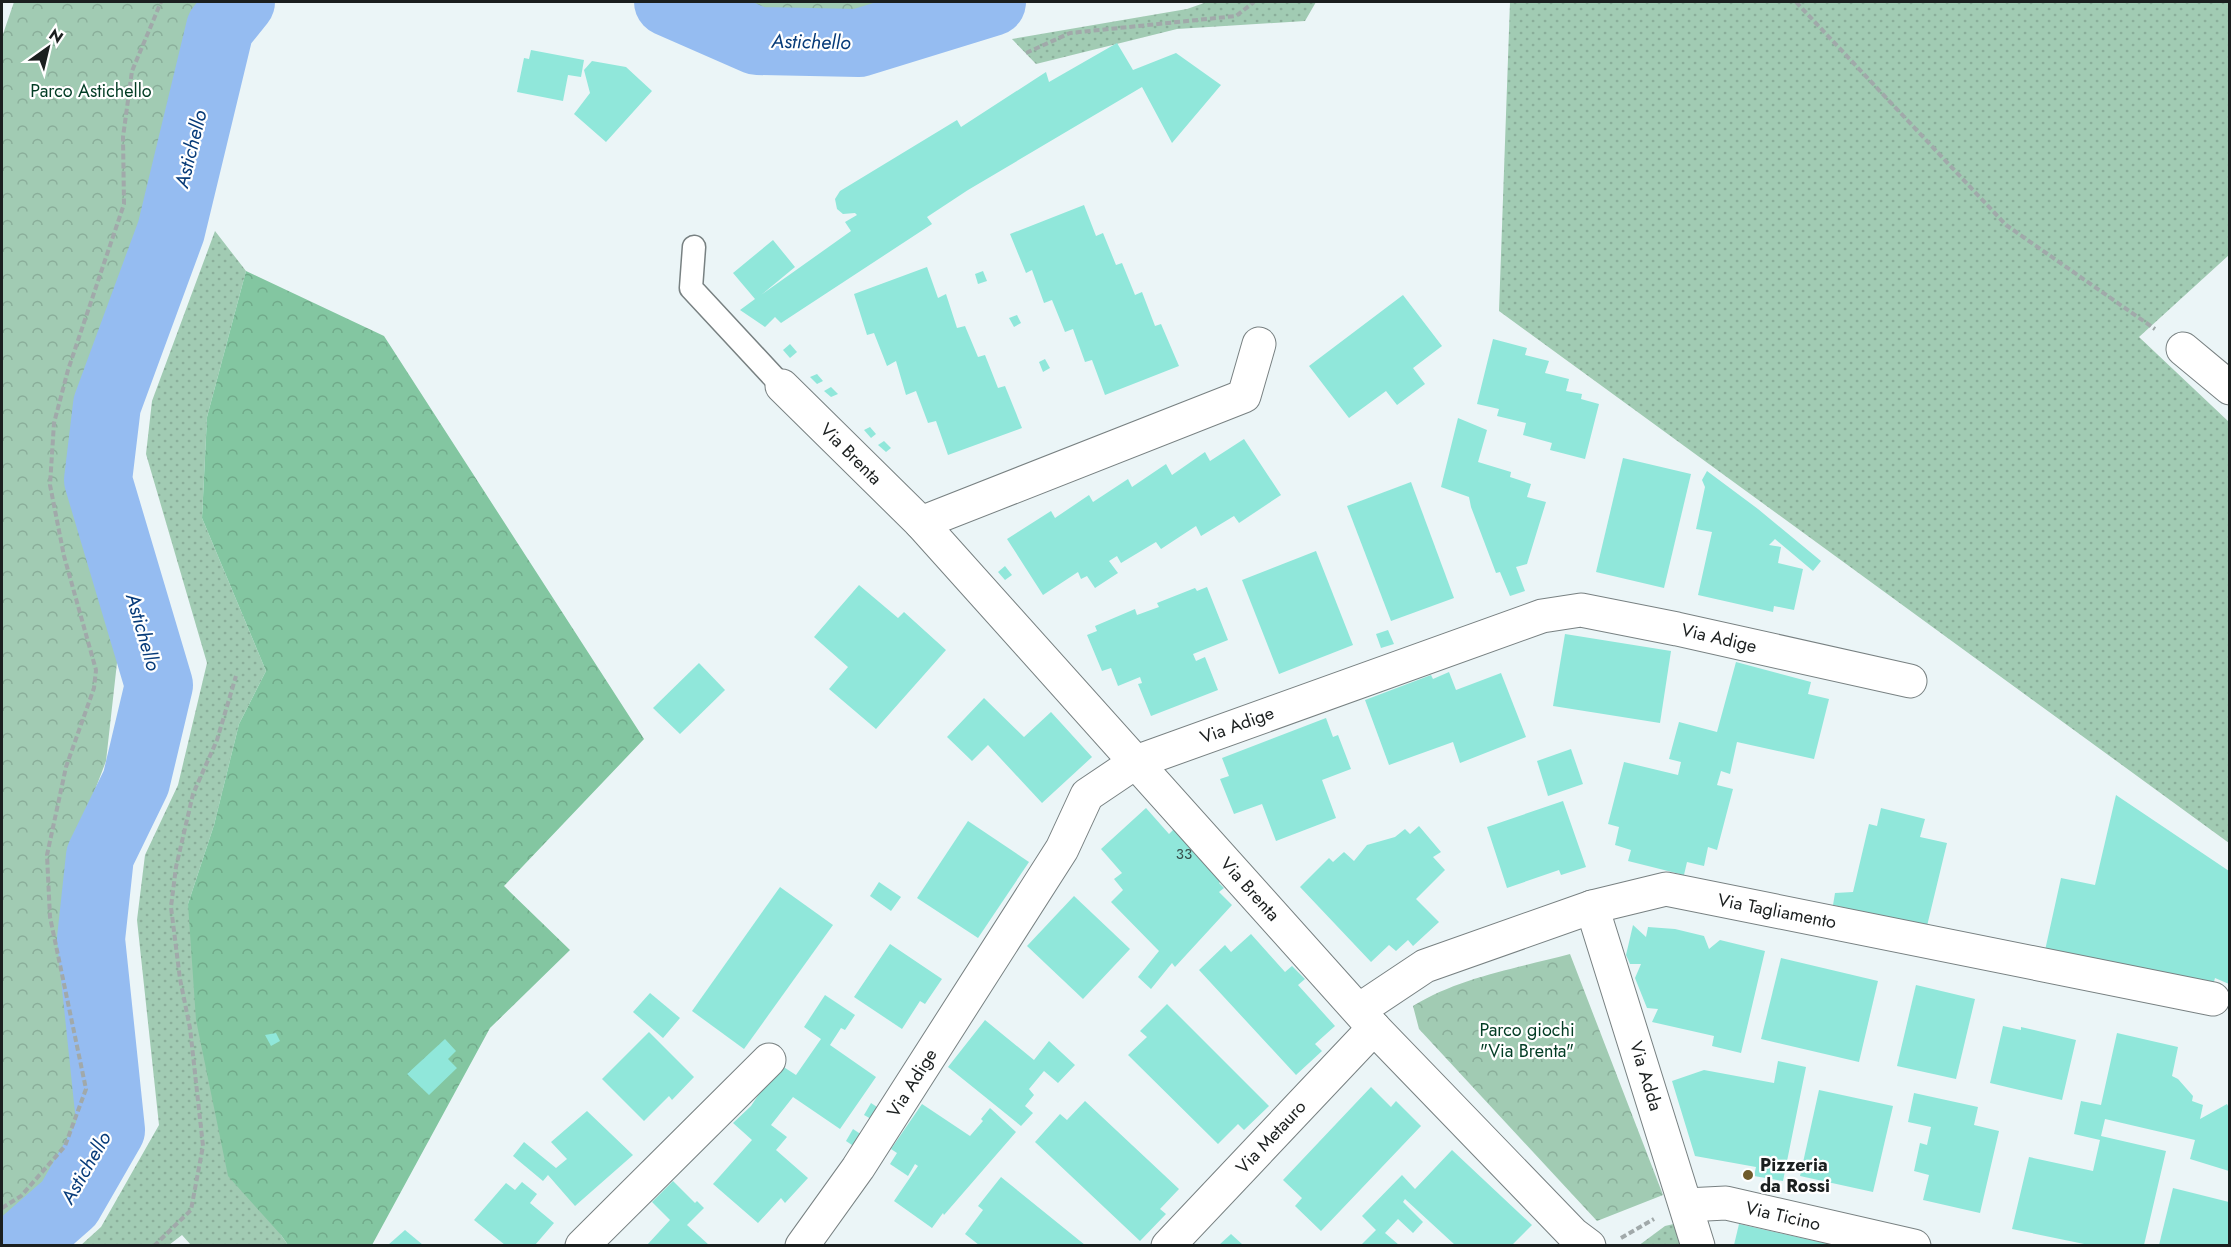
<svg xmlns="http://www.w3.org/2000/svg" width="2231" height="1247" viewBox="0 0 2231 1247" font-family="Jost,sans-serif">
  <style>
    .grass { fill: url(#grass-dots) }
    .forest { fill: url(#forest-crowns) }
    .park { fill: url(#park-crowns) }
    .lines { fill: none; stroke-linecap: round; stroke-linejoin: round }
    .river { stroke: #95bcf1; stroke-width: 68 }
    .building { fill: #90e7da }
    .lane-casing { stroke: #788182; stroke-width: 25 }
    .street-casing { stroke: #788182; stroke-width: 35 }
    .path { stroke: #a1a9aa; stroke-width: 4; stroke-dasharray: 6 3; stroke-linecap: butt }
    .lane { stroke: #fff; stroke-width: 22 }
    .street { stroke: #fff; stroke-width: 33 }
    .poi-dot { fill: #705c2b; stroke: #fff; stroke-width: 2 }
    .labels { text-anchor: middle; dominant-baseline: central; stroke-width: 4.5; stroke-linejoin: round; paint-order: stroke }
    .number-label { font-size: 15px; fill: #38514e }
    .park-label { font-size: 18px; fill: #023c24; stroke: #fff }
    .street-label { font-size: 18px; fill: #1b1f1f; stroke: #fff }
    .poi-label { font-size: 18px; font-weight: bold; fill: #1b1f1f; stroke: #fff; text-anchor: start }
    .water-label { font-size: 20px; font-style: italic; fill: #073b79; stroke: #fff }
  </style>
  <defs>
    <pattern id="grass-dots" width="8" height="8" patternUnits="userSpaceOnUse" patternTransform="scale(1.5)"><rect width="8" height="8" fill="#a1cbb3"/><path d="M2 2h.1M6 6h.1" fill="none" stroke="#8aae9a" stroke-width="1.8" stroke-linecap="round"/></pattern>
    <pattern id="forest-crowns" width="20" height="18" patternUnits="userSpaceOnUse" patternTransform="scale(1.5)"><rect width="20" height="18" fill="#83c6a1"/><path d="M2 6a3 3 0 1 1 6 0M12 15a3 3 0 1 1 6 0" fill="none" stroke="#71aa8a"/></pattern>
    <pattern id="park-crowns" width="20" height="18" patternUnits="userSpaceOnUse" patternTransform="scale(1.5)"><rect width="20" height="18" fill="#a1cbb3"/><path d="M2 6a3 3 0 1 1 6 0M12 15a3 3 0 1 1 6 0" fill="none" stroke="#8aae9a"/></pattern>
  </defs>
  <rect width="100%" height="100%" fill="#ebf5f7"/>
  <g class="grass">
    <path d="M1207,2h109l-11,19 -128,8 -141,35 -24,-25 175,-30z"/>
    <path d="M1510,2h719v253l-90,82 90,85v421l-730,-532z"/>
    <path d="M215,231l31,40 -39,146 -5,101 64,153 -27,53 -25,101 -26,79 93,331 7,10h-97l-9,-10 -13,10 -89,1 21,-19 58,-102 -22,-205 8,-65 33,-70 29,-122 -61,-209 6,-53z"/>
    <path d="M1678,1223l7,23h-47l27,-20z"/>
  </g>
  <path class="forest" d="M246,271l138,65 260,403 -140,147 66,64 -80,78 -118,217h-84l-7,-10 -53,-59 -32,-156 -8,-116 26,-79 25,-101 27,-53 -64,-153 5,-101z"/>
  <g class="park">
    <path d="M14,2h218l-47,88 -111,373 46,173 -14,125 -41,108 29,221 -12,57 -31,33 -49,40v-1183z"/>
    <path d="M714,2h233l-43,12 -176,-7z"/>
    <path d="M1570,954l93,241 -66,26 -178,-192 -6,-23c47,-29 105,-38 157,-52z"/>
  </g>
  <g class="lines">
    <g class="river">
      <path d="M668,2l89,39 102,2 133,-41"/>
      <path d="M20,1246l49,-43 42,-73 -20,-191 9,-83 36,-74 23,-97 -61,-205 9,-75 64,-174 49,-203 21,-26"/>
    </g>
  </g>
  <g class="building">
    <path d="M1117,43l16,27 43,-17 45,32 -49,58 -30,-56 -174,103 -41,27 5,7 -151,99 -6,-6 -10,10 -25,-17 15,-11 -22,-26 40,-33 22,27 -34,28 90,-64 -6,-9 12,-7 -2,-2 -12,1 -6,-5 -2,-10 5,-8 117,-71 4,7 85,-55 3,10z"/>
    <path d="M531,50l53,10 -3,17 -13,-2 -5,26 -46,-9 7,-34 5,1z"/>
    <path d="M592,61l34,6 26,24 -46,51 -32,-28 16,-21 -6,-23z"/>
    <path d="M1084,205l12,31 7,-3 13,32 6,-2 13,32 7,-3 13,34 6,-2 18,42 -74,29 -13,-35 -7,2 -12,-33 -8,3 -13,-32 -8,3 -12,-33 -6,3 -16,-39z"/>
    <path d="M927,267l11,31 8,-4 11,34 8,-2 13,31 7,-2 13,33 7,-2 17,42 -74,27 -12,-34 -8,2 -12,-32 -10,4 -10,-34 -9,5 -13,-33 -7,2 -13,-41z"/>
    <path d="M983,271l4,10 -9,3 -3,-10z"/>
    <path d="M1403,295l39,51 -29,22 12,16 -28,21 -11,-14 -37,27 -40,-52z"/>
    <path d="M1017,315l4,8 -7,4 -5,-9z"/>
    <path d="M1493,339l34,9 -2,7 24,6 -4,12 24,6 -3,12 16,3 -1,5 18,5 -14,55 -35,-9 2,-7 -29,-8 3,-12 -29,-7 2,-7 -22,-5z"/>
    <path d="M790,344l7,8 -7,6 -7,-8z"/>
    <path d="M1045,359l5,9 -7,4 -4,-10z"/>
    <path d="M817,374l6,7 -6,3 -7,-7z"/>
    <path d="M831,387l7,7 -7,3 -7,-6z"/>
    <path d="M1458,418l29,12 -9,32 33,10 -1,5 21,7 -4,13 19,5 -19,62 -11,3 9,24 -15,5 -10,-24 -4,1 -25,-66 -2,-10 -28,-10z"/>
    <path d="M870,427l6,7 -5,4 -7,-8z"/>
    <path d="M1244,439l37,56 -42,28 -5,-7 -33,20 -5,-10 -35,23 -5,-7 -35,21 -4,-7 -8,5 9,12 -23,15 -8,-12 -6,3 -3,-7 -35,23 -36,-56 44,-28 4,7 34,-23 4,7 35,-23 4,8 34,-23 6,11 33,-23 5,9z"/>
    <path d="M884,441l7,7 -5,4 -8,-7z"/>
    <path d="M1623,458l68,16 -27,114 -68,-16z"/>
    <path d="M1707,471l51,38 63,52 -8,10 -38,-32 -6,6 12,2 -3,16 25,6 -9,41 -20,-4 -1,6 -75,-17 14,-63 -16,-3 9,-42 -3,-7z"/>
    <path d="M1411,482l43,116 -63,23 -44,-115z"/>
    <path d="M1316,551l37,94 -74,29 -37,-94z"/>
    <path d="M1005,566l7,9 -7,5 -7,-8z"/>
    <path d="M859,585l39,33 6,-6 42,38 -70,79 -47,-40 19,-22 -34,-30z"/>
    <path d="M1207,587l21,53 -35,14 3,7 9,-4 13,33 -67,26 -13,-32 4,-1 -2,-6 -22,9 -7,-18 -9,3 -15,-36 10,-4 -2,-5 40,-17 2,6 22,-8 -2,-4 38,-15 2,3z"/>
    <path d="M1388,630l6,14 -13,4 -5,-14z"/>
    <path d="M1565,634l106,17 -11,72 -107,-17z"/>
    <path d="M1736,662l75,20 -3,12 21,5 -15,60 -77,-17 -7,32 -9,-3 -4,14 16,4 -16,61 -9,-3 -4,19 -17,-4 -3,13 -56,-14 3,-11 -16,-5 4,-18 -11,-3 16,-62 54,13 3,-13 -12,-3 10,-37 38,10z"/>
    <path d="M699,663l26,27 -45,44 -27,-26z"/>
    <path d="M1449,672l7,18 45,-17 25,64 -66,26 -7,-21 -64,23 -24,-65 66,-25 2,4z"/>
    <path d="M984,698l40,39 27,-25 41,45 -50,46 -54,-58 -16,16 -25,-24z"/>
    <path d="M1326,718l7,19 5,-2 13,34 -29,11 14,38 -60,23 -14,-37 -28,10 -14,-35 9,-3 -7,-18z"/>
    <path d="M1571,749l12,35 -35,12 -11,-35z"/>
    <path d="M2116,795l113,76v113l-14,-6 -4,15 -167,-38 17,-77 34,7z"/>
    <path d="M1563,801l23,66 -25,8 -2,-5 -52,18 -20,-61z"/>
    <path d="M1146,808l23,26 9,-9 49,50 -8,8 5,5 -5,4 13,13 -57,62 -3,-4 -21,26 -13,-12 21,-26 -48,-49 12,-12 -9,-11 8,-6 -21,-24z"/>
    <path d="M1881,808l44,11 -5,18 27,6 -20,83 -94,-21 2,-12 18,-1 16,-68 8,2z"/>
    <path d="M968,821l61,41 -51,76 -61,-40z"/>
    <path d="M1419,826l22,26 -8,5 12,13 -29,29 23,23 -26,24 -5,-6 -12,11 -7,-6 -18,17 -71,-75 29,-29 4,4 11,-10 10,9 13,-16 28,-8 10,-8 5,5z"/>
    <path d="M879,882l22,15 -10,14 -21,-15z"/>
    <path d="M780,887l53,38 -89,124 -52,-38z"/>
    <path d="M1074,896l56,53 -47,50 -56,-53z"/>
    <path d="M1633,925l13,12 2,-10 27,2 29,7 5,13 11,-9 45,11 -24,102 -29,-7 2,-10 -62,-14 6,-13 -11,-1 -12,-30 6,-14h-11l-4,-9z"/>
    <path d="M1251,934l34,38 7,-6 13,13 -7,6 37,41 -20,18 7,7 -26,24 -97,-105 26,-25 6,7z"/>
    <path d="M890,944l52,35 -17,25 -5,-3 -18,28 -48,-32z"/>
    <path d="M1781,958l97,23 -19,81 -98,-23z"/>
    <path d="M1916,985l59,14 -19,80 -59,-13z"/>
    <path d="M650,993l30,25 -17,20 -30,-26z"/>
    <path d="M825,995l30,20 -10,15 -4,-2 -11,17 46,32 -36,52 -47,-32 -22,28 16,12 -11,13 32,28 -23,25 -4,-5 -23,25 -45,-39 39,-44 -19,-17 18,-17 28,-42 17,11 25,-36 -17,-12z"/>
    <path d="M1167,1004l102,102 -25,24 -6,-6 -20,20 -90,-89 19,-18 -7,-6z"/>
    <path d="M985,1020l49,40 15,-19 26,24 -17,18 -14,-12 -15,18 5,6 -9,11 8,7 -12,13 -73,-59z"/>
    <path d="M2003,1026l18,4v-3l55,13 -14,60 -72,-17z"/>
    <path d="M649,1032l45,45 -22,23 -3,-4 -25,25 -42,-42z"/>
    <path d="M276,1033l4,8 -9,5 -6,-11z"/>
    <path d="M2117,1033l61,14 -6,29 6,3 15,17 -1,5 11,4 -3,14 27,-15 2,4v63l-39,-12 5,-19 -90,-21 -4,17 65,15 -22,94h-55l-77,-16 17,-72 64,14 7,-31 -26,-6 7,-33 20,4z"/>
    <path d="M445,1039l11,12 -8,8 9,9 -28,27 -22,-21z"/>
    <path d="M1778,1061l28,6 -23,114 -29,-5 2,-9 -61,-11 -23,-75 32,-11 70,13z"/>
    <path d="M1371,1087l20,20 5,-6 25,25 -100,105 -26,-25 7,-8 -19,-18z"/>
    <path d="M1819,1090l74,16 -20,86 -73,-16z"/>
    <path d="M1914,1093l64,14 -4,18 25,6 -19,82 -57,-13 6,-25 -15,-4 6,-28 7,2 4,-18 -23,-5z"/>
    <path d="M1085,1101l94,88 -19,20 6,5 -26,27 -105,-99 25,-28 7,6z"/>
    <path d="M871,1103l9,6 -7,11 -9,-5z"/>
    <path d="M922,1104l48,32 13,-15 -2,-2 9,-11 26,24 -72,83 -1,-2 -11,15 -38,-27 24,-35 -3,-2 -7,12 -18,-12 7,-11 -6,-4z"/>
    <path d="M587,1111l46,44 -58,51 -27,-31 -5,6 -30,-25 11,-14 32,26 11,-9 -16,-17z"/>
    <path d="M853,1129l9,6 -7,12 -9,-6z"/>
    <path d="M1452,1150l80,75 -20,20h-57l-50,-46 -2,3 20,20 -10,11 -15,-14 -13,14 14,12h-38l15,-15 -14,-14 40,-41 13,14z"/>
    <path d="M1001,1177l84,68h-106l-14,-11 18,-24 -5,-4z"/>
    <path d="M673,1181l22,22 2,-2 7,7 -17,17 22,20h-62l23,-25 -18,-18z"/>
    <path d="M522,1182l15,12 -7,9 24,20 -19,22h-30l-31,-25 32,-37 9,7z"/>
    <path d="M2173,1188l56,14v43h-70z"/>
    <path d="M1739,1224l94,21h-99z"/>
    <path d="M405,1230l18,15h-35z"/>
    <path d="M1231,1234l12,11h-24z"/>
  </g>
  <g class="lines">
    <g class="lane-casing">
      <path id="lane" d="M694,247l-3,41 91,98"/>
    </g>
    <g class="street-casing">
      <g id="street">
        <path d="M2183,349l47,39"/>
        <path d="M782,386l139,137 453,505 199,206 16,12"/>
        <path d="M921,523l323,-127 15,-52"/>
        <path d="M1592,907l106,339"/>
        <path d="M1359,1010l66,-44 167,-59 74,-18 547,110"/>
        <path d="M1686,1205l40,-2 188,43"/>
        <path d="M582,1246l187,-186"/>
        <path d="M802,1246l56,-78 204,-319 25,-54 49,-33 406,-146 39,-6 96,19 233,52"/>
        <path d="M1168,1246l206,-218"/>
      </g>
    </g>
    <g class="path">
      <path d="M1796,2l210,223 149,104"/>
      <path d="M1026,53l44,-20 166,-17 18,-14"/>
      <path d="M2,1208l19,-12 44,-50 21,-57 -36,-172 -3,-62 19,-88 28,-79 2,-18 -32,-114 -14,-71 4,-62 14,-53 56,-166 -1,-67 9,-66 29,-69"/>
      <path d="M1621,1238l33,-19"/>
      <path d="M154,1246l37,-36 12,-64 -13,-118 -10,-49 -9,-72 5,-40 17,-73 24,-54 19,-64"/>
    </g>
    <use href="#lane" class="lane"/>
    <use href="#street" class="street"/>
  </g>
  <circle class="poi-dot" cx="1748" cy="1175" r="6"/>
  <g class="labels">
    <g class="number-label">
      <text x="1184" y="854">33</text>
    </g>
    <g class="park-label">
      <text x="91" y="91">Parco Astichello</text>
      <text x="1527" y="1030">Parco giochi<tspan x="1527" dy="21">"Via Brenta"</tspan></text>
    </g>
    <g class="street-label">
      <text transform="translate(851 454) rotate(45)">Via Brenta</text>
      <text transform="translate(1719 638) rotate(13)">Via Adige</text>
      <text transform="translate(1237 725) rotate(-20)">Via Adige</text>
      <text transform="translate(1250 889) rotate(48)">Via Brenta</text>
      <text transform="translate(1777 911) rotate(11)">Via Tagliamento</text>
      <text transform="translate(1646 1076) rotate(73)">Via Adda</text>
      <text transform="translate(912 1083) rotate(-58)">Via Adige</text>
      <text transform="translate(1271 1137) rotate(-47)">Via Metauro</text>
      <text transform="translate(1783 1216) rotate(13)">Via Ticino</text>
    </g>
    <g class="poi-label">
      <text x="1760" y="1165">Pizzeria<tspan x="1760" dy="21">da Rossi</tspan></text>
    </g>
    <g class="water-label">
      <text transform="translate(811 42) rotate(1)">Astichello</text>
      <text transform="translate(191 149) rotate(-76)">Astichello</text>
      <text transform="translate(143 632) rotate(74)">Astichello</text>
      <text transform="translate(86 1168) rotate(-60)">Astichello</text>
    </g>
  </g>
  <rect width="2231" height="1247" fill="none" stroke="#1b1f1f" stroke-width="6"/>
  <g transform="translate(48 48) rotate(34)" stroke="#ffffff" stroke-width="4.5" paint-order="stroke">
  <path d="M0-4.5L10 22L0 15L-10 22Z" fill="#1b1f1f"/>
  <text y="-9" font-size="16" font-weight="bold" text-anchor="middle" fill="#1b1f1f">N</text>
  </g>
</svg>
